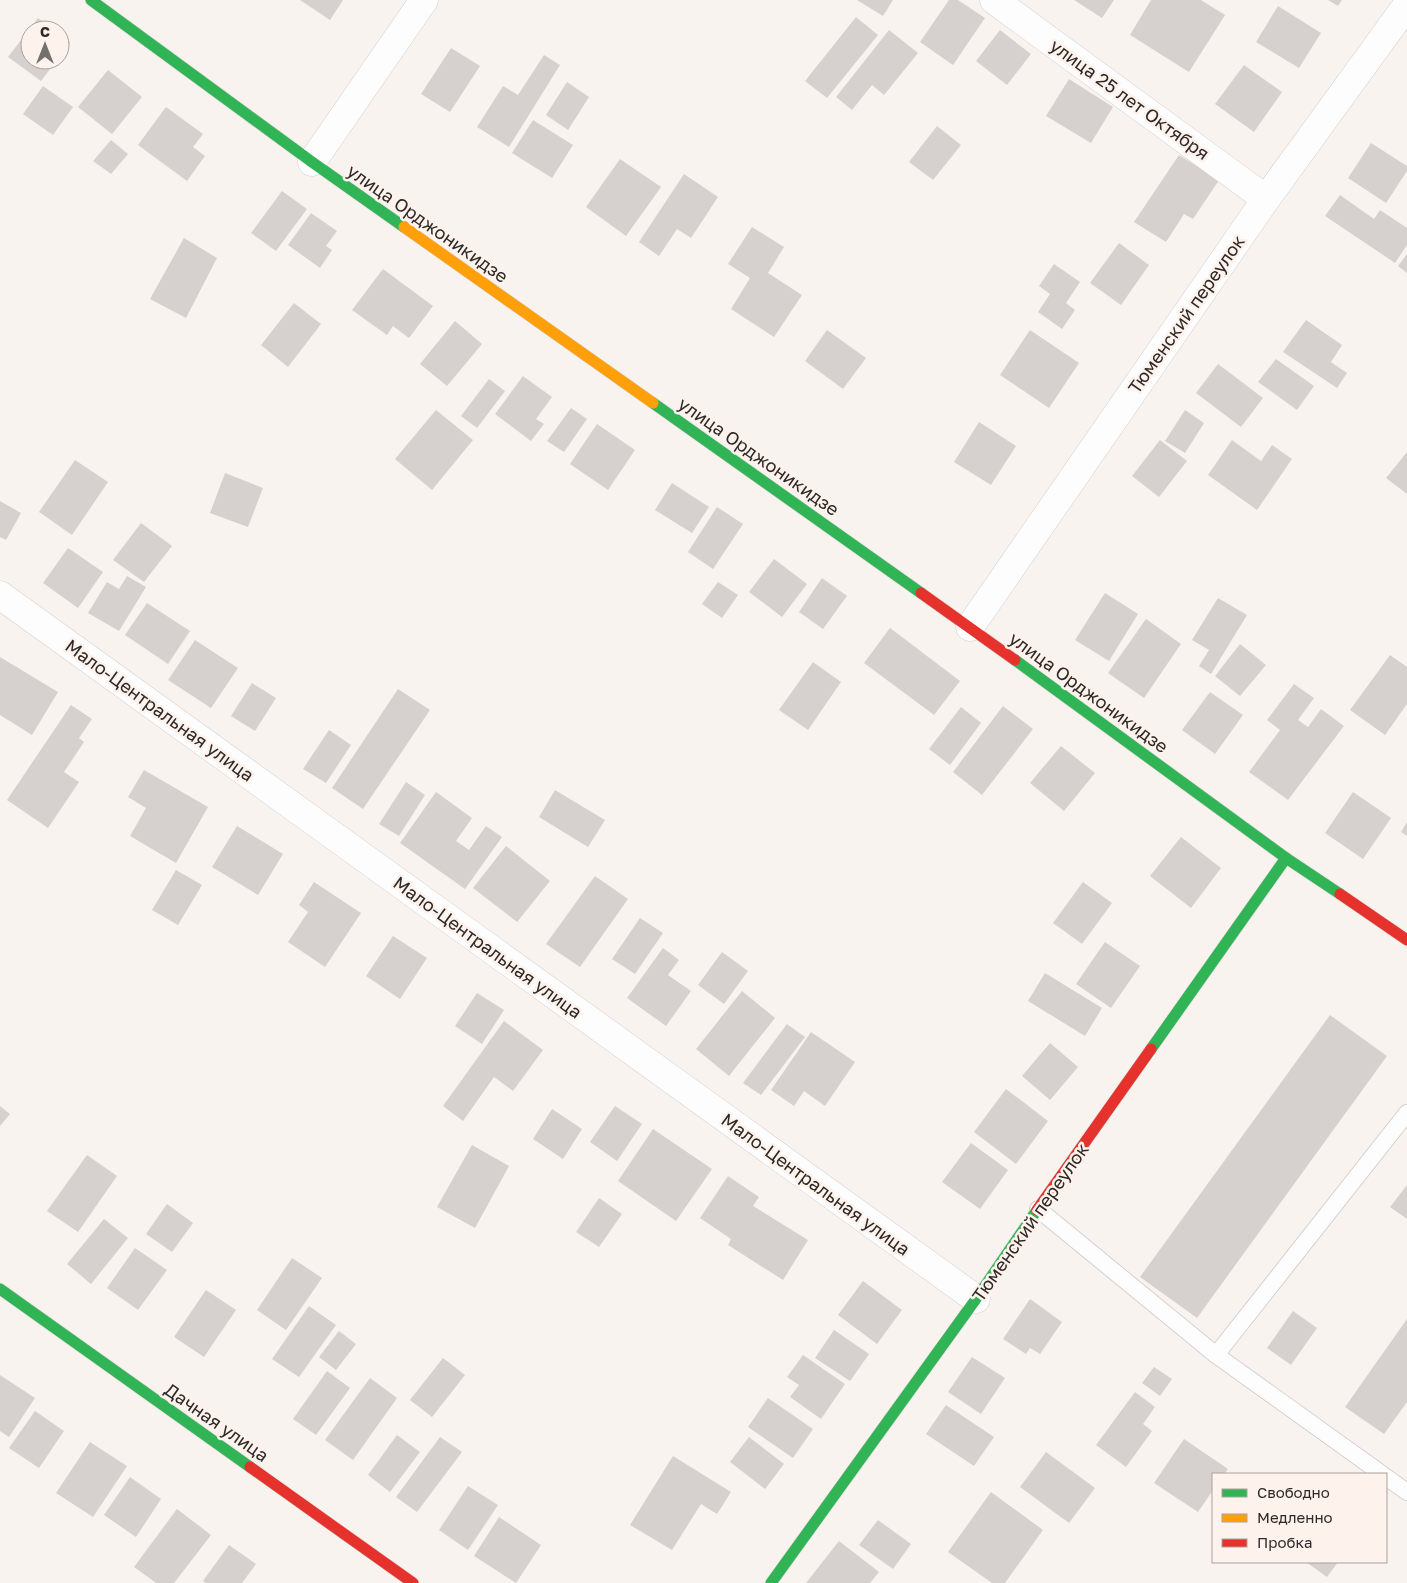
<svg xmlns="http://www.w3.org/2000/svg" width="1407" height="1583" viewBox="0 0 1407 1583" font-family="'Golos Text',sans-serif">
  <style>
    .building { fill: #d6d1cf }
    .lines { fill: none; stroke-linecap: round; stroke-linejoin: round }
    .lane-casing { stroke: #d5d0ce; stroke-width: 18 }
    .street-casing { stroke: #d5d0ce; stroke-width: 29 }
    .fast-casing { stroke: #d5d0ce; stroke-width: 12 }
    .slow-casing { stroke: #d5d0ce; stroke-width: 12 }
    .jam-casing { stroke: #d5d0ce; stroke-width: 12 }
    .lane { stroke: #fefdfd; stroke-width: 16 }
    .street { stroke: #fefdfd; stroke-width: 28 }
    .fast { stroke: #30b455; stroke-width: 11 }
    .slow { stroke: #ff9f0a; stroke-width: 11 }
    .jam { stroke: #e5322d; stroke-width: 11 }
    .labels { text-anchor: middle; dominant-baseline: central; stroke-width: 5; stroke-linejoin: round; paint-order: stroke }
    .street-label { font-size: 18px; fill: #2d2927; stroke: #fdf2ec }
  </style>
  <rect width="100%" height="100%" fill="#f9f3f0"/>
  <g class="building">
    <path d="M300,0h43l-13,20z"/>
    <path d="M857,0h36l-10,16z"/>
    <path d="M949,0h9l27,18 -32,47 -33,-23z"/>
    <path d="M1074,0h40l-12,18z"/>
    <path d="M1151,0h50l24,15 -36,57 -59,-37z"/>
    <path d="M1328,0h14l-4,6z"/>
    <path d="M1278,6l43,27 -22,35 -43,-26z"/>
    <path d="M856,17l22,18 -51,63 -22,-17z"/>
    <path d="M38,18l16,12h-24v30h27l-16,21 -33,-24z"/>
    <path d="M889,30l29,23 -34,42 -12,-10 -20,25 -16,-13z"/>
    <path d="M1000,30l31,24 -24,31 -31,-24z"/>
    <path d="M60,34l10,8 -10,14z"/>
    <path d="M451,48l29,18 -30,46 -29,-18z"/>
    <path d="M544,55l16,10 -51,82 -32,-20 26,-41 15,9z"/>
    <path d="M1244,65l38,27 -28,40 -39,-28z"/>
    <path d="M108,70l34,27 -30,37 -34,-27z"/>
    <path d="M1069,79l44,28 -22,36 -45,-27z"/>
    <path d="M567,82l22,15 -21,33 -22,-15z"/>
    <path d="M43,86l30,21 -20,28 -30,-21z"/>
    <path d="M166,107l37,27 -10,13 12,9 -18,25 -49,-36z"/>
    <path d="M533,120l40,25 -21,33 -40,-25z"/>
    <path d="M937,126l24,19 -28,35 -24,-18z"/>
    <path d="M111,140l17,14 -17,20 -18,-13z"/>
    <path d="M1371,143l36,23v5l-21,32 -38,-25z"/>
    <path d="M1179,155l40,25 -26,39 -9,-5 -18,28 -32,-20z"/>
    <path d="M620,159l41,28 -35,49 -40,-29z"/>
    <path d="M684,174l34,23 -27,41 -14,-9 -18,27 -20,-14z"/>
    <path d="M282,191l25,18 -31,42 -25,-18z"/>
    <path d="M1340,195l34,24 6,-9 27,18v17l-12,18 -70,-47z"/>
    <path d="M311,213l26,18 -11,15 6,4 -12,18 -32,-23z"/>
    <path d="M752,227l32,20 -16,26 34,22 -28,42 -43,-28 19,-31 -22,-14z"/>
    <path d="M184,238l33,20 -31,60 -36,-19z"/>
    <path d="M1119,243l30,22 -28,40 -31,-22z"/>
    <path d="M1407,254v19l-9,-7z"/>
    <path d="M1054,264l26,18 -14,21 9,7 -13,19 -24,-17 12,-18 -11,-8z"/>
    <path d="M383,269l50,37 -24,32 -16,-12 -6,9 -35,-25z"/>
    <path d="M294,303l27,21 -33,43 -27,-22z"/>
    <path d="M1306,320l36,25 -11,17 16,11 -10,15 -54,-36z"/>
    <path d="M455,321l27,23 -35,42 -27,-22z"/>
    <path d="M827,330l39,28 -23,31 -38,-28z"/>
    <path d="M1030,330l49,33 -30,45 -49,-33z"/>
    <path d="M1276,359l38,27 -17,24 -39,-28z"/>
    <path d="M1218,364l45,34 -22,29 -45,-34z"/>
    <path d="M523,376l29,21 -16,22 8,5 -13,17 -36,-27z"/>
    <path d="M489,379l16,12 -28,37 -16,-12z"/>
    <path d="M571,408l16,11 -23,33 -17,-11z"/>
    <path d="M436,410l37,30 -41,50 -37,-31z"/>
    <path d="M1185,410l19,13 -19,30 -20,-12z"/>
    <path d="M979,422l37,24 -25,39 -37,-23z"/>
    <path d="M597,424l38,26 -27,40 -38,-26z"/>
    <path d="M1160,440l27,21 -28,36 -27,-21z"/>
    <path d="M1232,440l29,21 11,-16 20,14 -35,51 -49,-35z"/>
    <path d="M1407,452v42l-21,-16z"/>
    <path d="M75,460l33,22 -36,53 -33,-23z"/>
    <path d="M225,473l38,15 -15,39 -38,-14z"/>
    <path d="M672,483l37,24 -17,26 -37,-23z"/>
    <path d="M0,501l21,12 -15,27 -6,-3z"/>
    <path d="M717,507l26,17 -30,45 -25,-17z"/>
    <path d="M141,523l31,23 -28,36 -31,-22z"/>
    <path d="M68,548l35,24 -25,36 -35,-25z"/>
    <path d="M774,559l33,25 -25,33 -33,-25z"/>
    <path d="M127,576l19,11 -27,44 -31,-18 19,-31 12,7z"/>
    <path d="M822,578l25,18 -24,33 -24,-17z"/>
    <path d="M718,582l20,13 -16,23 -20,-14z"/>
    <path d="M1105,593l33,21 -29,47 -34,-21z"/>
    <path d="M1218,598l29,17 -36,59 -12,-8 10,-16 -17,-10z"/>
    <path d="M147,603l43,28 -22,33 -43,-29z"/>
    <path d="M1146,619l35,25 -37,54 -36,-25z"/>
    <path d="M890,628l70,53 -26,34 -70,-52z"/>
    <path d="M195,640l43,28 -27,40 -43,-28z"/>
    <path d="M1240,644l26,21 -26,31 -25,-20z"/>
    <path d="M1390,655l17,12v37l-22,31 -35,-25z"/>
    <path d="M0,657l58,35 -26,43 -32,-20z"/>
    <path d="M813,662l28,20 -33,48 -29,-20z"/>
    <path d="M252,683l24,15 -21,33 -24,-15z"/>
    <path d="M1294,684l20,14 -16,22 10,7 13,-18 23,17 -56,74 -39,-28 31,-42 -13,-10z"/>
    <path d="M398,689l32,21 -67,99 -31,-21z"/>
    <path d="M1210,692l33,23 -28,39 -33,-24z"/>
    <path d="M71,705l21,14 -13,19 5,4 -20,30 15,10 -31,46 -41,-28z"/>
    <path d="M1003,706l30,23 -51,66 -29,-23z"/>
    <path d="M961,707l20,16 -31,42 -21,-16z"/>
    <path d="M329,730l22,15 -25,38 -23,-14z"/>
    <path d="M1061,746l34,27 -31,38 -34,-28z"/>
    <path d="M144,770l64,37 -32,56 -46,-27 16,-28 -18,-11z"/>
    <path d="M406,782l19,13 -26,41 -20,-12z"/>
    <path d="M555,790l50,30 -17,27 -49,-30z"/>
    <path d="M436,792l36,26 -16,23 13,9 17,-24 16,11 -37,52 -65,-46z"/>
    <path d="M1353,792l38,26 -28,41 -38,-26z"/>
    <path d="M1407,822v14l-6,-4z"/>
    <path d="M237,826l46,28 -25,41 -46,-28z"/>
    <path d="M1181,837l40,31 -30,40 -41,-32z"/>
    <path d="M506,846l44,35 -33,41 -44,-34z"/>
    <path d="M176,870l26,15 -24,40 -26,-15z"/>
    <path d="M595,876l33,23 -48,68 -34,-23z"/>
    <path d="M314,882l47,31 -36,54 -37,-25 20,-30 -9,-7z"/>
    <path d="M1083,882l29,21 -30,41 -29,-21z"/>
    <path d="M640,918l23,15 -28,41 -23,-15z"/>
    <path d="M393,936l34,22 -27,41 -34,-23z"/>
    <path d="M1105,942l35,24 -29,42 -35,-24z"/>
    <path d="M663,948l16,12 -11,15 23,16 -25,35 -39,-28z"/>
    <path d="M722,952l26,19 -24,33 -26,-19z"/>
    <path d="M1045,973l57,35 -17,28 -57,-35z"/>
    <path d="M742,991l33,27 -46,58 -33,-27z"/>
    <path d="M477,993l27,17 -22,34 -27,-18z"/>
    <path d="M1330,1015l57,41 -190,262 -57,-41z"/>
    <path d="M504,1021l39,29 -30,41 -19,-14 -31,44 -20,-15z"/>
    <path d="M787,1024l18,13 -44,58 -18,-12z"/>
    <path d="M811,1032l44,30 -30,44 -21,-15 -10,15 -23,-16z"/>
    <path d="M1050,1043l28,24 -28,33 -28,-24z"/>
    <path d="M1006,1089l42,32 -32,43 -42,-32z"/>
    <path d="M0,1106l10,8 -10,12z"/>
    <path d="M615,1106l27,18 -25,37 -27,-19z"/>
    <path d="M552,1109l30,20 -19,30 -30,-20z"/>
    <path d="M653,1129l59,40 -36,52 -58,-40z"/>
    <path d="M971,1143l37,27 -28,39 -38,-27z"/>
    <path d="M472,1145l37,21 -34,62 -38,-21z"/>
    <path d="M87,1155l30,21 -39,56 -31,-21z"/>
    <path d="M728,1176l31,21 -6,9 55,34 -25,40 -55,-35 3,-6 -31,-21z"/>
    <path d="M1407,1185v34l-17,-12z"/>
    <path d="M599,1198l23,16 -23,33 -23,-15z"/>
    <path d="M167,1204l26,19 -21,29 -26,-18z"/>
    <path d="M104,1219l24,19 -37,46 -24,-20z"/>
    <path d="M135,1248l32,22 -29,40 -31,-22z"/>
    <path d="M292,1258l30,20 -36,52 -29,-20z"/>
    <path d="M863,1281l39,29 -25,34 -39,-29z"/>
    <path d="M206,1290l30,20 -32,47 -30,-20z"/>
    <path d="M1030,1299l32,23 -22,32 -10,-6 -4,6 -23,-15z"/>
    <path d="M309,1306l27,19 -37,52 -27,-18z"/>
    <path d="M1293,1311l24,17 -26,37 -24,-17z"/>
    <path d="M1407,1319v83l-23,32 -39,-27z"/>
    <path d="M834,1330l35,24 -19,27 -35,-23z"/>
    <path d="M339,1331l17,13 -20,26 -17,-13z"/>
    <path d="M803,1355l42,29 -24,35 -31,-22 9,-12 -12,-8z"/>
    <path d="M972,1357l33,21 -24,36 -33,-22z"/>
    <path d="M443,1358l22,17 -33,42 -22,-17z"/>
    <path d="M1154,1367l18,12 -12,17 -18,-13z"/>
    <path d="M327,1371l23,17 -34,47 -23,-16z"/>
    <path d="M0,1375l35,23 -26,39 -9,-6z"/>
    <path d="M370,1378l27,20 -44,62 -28,-20z"/>
    <path d="M1135,1392l20,15 -12,17 9,7 -26,36 -30,-22z"/>
    <path d="M768,1398l45,31 -20,29 -45,-31z"/>
    <path d="M946,1405l48,32 -20,29 -48,-32z"/>
    <path d="M35,1411l29,20 -25,37 -30,-20z"/>
    <path d="M397,1435l23,17 -30,40 -22,-17z"/>
    <path d="M440,1437l22,15 -45,60 -21,-15z"/>
    <path d="M749,1437l35,27 -19,25 -35,-27z"/>
    <path d="M1184,1439l44,30 -4,5h-11v16l-15,22 -44,-29z"/>
    <path d="M90,1442l37,24 -34,51 -37,-24z"/>
    <path d="M1046,1452l49,36 -26,35 -49,-36z"/>
    <path d="M673,1456l58,36 -14,22 -16,-10 -29,46 -42,-25z"/>
    <path d="M130,1477l31,22 -25,38 -32,-22z"/>
    <path d="M468,1486l30,19 -30,45 -29,-20z"/>
    <path d="M991,1492l52,38 -38,53h-13l-44,-31z"/>
    <path d="M177,1509l34,26 -37,48h-18l-22,-16z"/>
    <path d="M499,1517l42,28 -25,38 -42,-27z"/>
    <path d="M878,1520l33,24 -18,25 -34,-24z"/>
    <path d="M839,1541l40,31 -9,11h-64z"/>
    <path d="M229,1545l27,19 -14,19h-36l-3,-2z"/>
    <path d="M1306,1562h32l-11,15z"/>
  </g>
  <g class="lines">
    <g class="lane-casing">
      <g id="lane">
        <path d="M1038,1209l178,146 166,119"/>
        <path d="M1216,1355l191,-242"/>
        <path d="M1386,1477l21,15"/>
      </g>
    </g>
    <g class="street-casing">
      <g id="street">
        <path d="M994,0l272,199"/>
        <path d="M312,162l112,-162"/>
        <path d="M0,595l976,704"/>
        <path d="M970,627l296,-428 141,-194"/>
      </g>
    </g>
    <g class="fast-casing">
      <g id="fast">
        <path d="M91,0l221,162 92,65"/>
        <path d="M653,403l268,190"/>
        <path d="M1015,660l271,198 54,36"/>
        <path d="M1151,1049l135,-191"/>
        <path d="M0,1289l250,178"/>
        <path d="M771,1583l205,-284 61,-89"/>
      </g>
    </g>
    <g class="slow-casing">
      <path id="slow" d="M404,227l249,176"/>
    </g>
    <g class="jam-casing">
      <g id="jam">
        <path d="M921,593l94,67"/>
        <path d="M1340,894l67,46"/>
        <path d="M1037,1210l114,-161"/>
        <path d="M250,1467l163,116"/>
      </g>
    </g>
    <use href="#lane" class="lane"/>
    <use href="#street" class="street"/>
    <use href="#fast" class="fast"/>
    <use href="#slow" class="slow"/>
    <use href="#jam" class="jam"/>
  </g>
  <g class="labels">
    <g class="street-label">
      <text transform="translate(1130 99) rotate(36)">улица 25 лет Октября</text>
      <text transform="translate(428 223) rotate(35)">улица Орджоникидзе</text>
      <text transform="translate(1186 314) rotate(-55)">Тюменский переулок</text>
      <text transform="translate(759 456) rotate(35)">улица Орджоникидзе</text>
      <text transform="translate(1089 692) rotate(36)">улица Орджоникидзе</text>
      <text transform="translate(160 710) rotate(36)">Мало-Центральная улица</text>
      <text transform="translate(488 947) rotate(36)">Мало-Центральная улица</text>
      <text transform="translate(816 1184) rotate(36)">Мало-Центральная улица</text>
      <text transform="translate(1030 1222) rotate(-55)">Тюменский переулок</text>
      <text transform="translate(217 1422) rotate(35)">Дачная улица</text>
    </g>
  </g>
  <rect x="1212" y="1473" width="175" height="90" fill="#fdf2ec" stroke="#aaa29d"/>
  <rect x="1222" y="1489" width="25" height="8" fill="#30b455" stroke="#aaa29d"/>
  <text x="1257" y="1498" font-size="15" fill="#2d2927">Свободно</text>
  <rect x="1222" y="1514" width="25" height="8" fill="#ff9f0a" stroke="#aaa29d"/>
  <text x="1257" y="1523" font-size="15" fill="#2d2927">Медленно</text>
  <rect x="1222" y="1539" width="25" height="8" fill="#e5322d" stroke="#aaa29d"/>
  <text x="1257" y="1548" font-size="15" fill="#2d2927">Пробка</text>
  <g transform="translate(45 45)"><circle r="24" fill="#fdf2ec" stroke="#aaa29d"/>
  <path d="M0-4L9 19L0 12L-9 19Z" fill="#74706d"/>
  <text y="-8" font-size="14" font-weight="bold" text-anchor="middle" fill="#2d2927">С</text>
  </g>
</svg>
